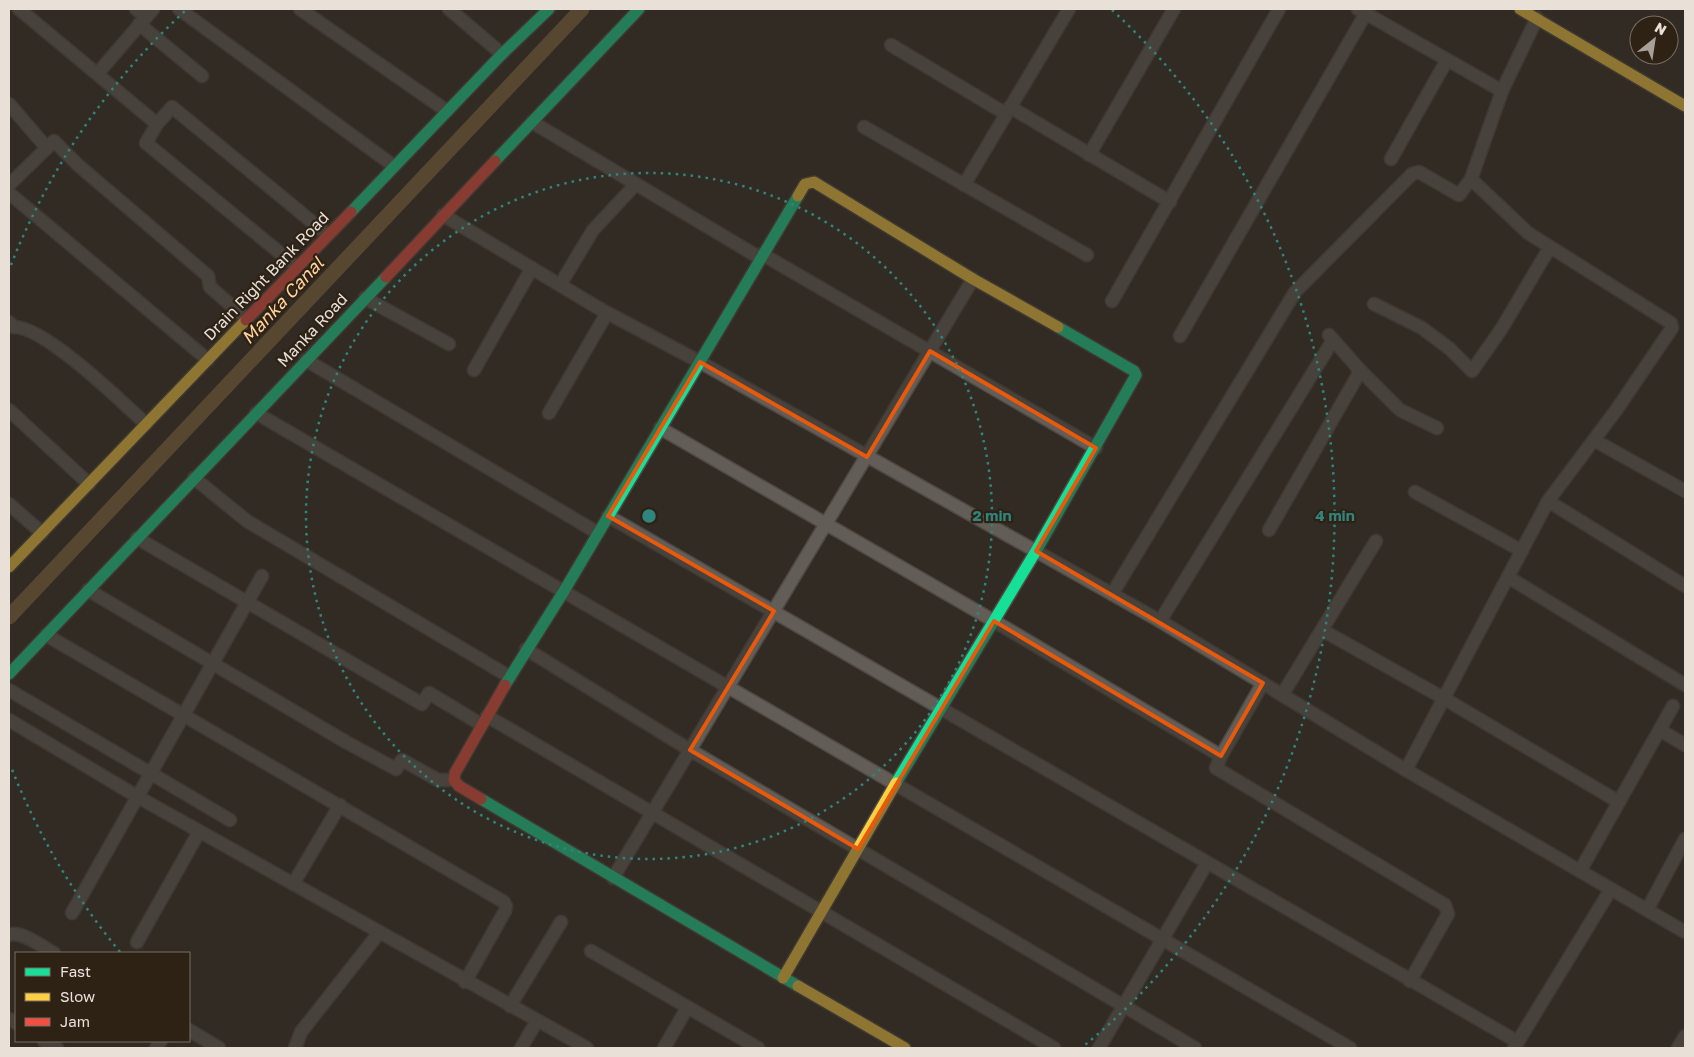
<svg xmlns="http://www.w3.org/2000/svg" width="1694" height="1057" viewBox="0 0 1694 1057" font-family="'Golos Text',sans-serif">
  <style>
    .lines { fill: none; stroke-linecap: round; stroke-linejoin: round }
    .canal { stroke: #88683e; stroke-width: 15 }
    .street-casing { stroke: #4f4942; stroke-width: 15 }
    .fast-casing { stroke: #4f4942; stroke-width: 14 }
    .slow-casing { stroke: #4f4942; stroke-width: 14 }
    .jam-casing { stroke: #4f4942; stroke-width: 14 }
    .street { stroke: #625d57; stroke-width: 12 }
    .fast { stroke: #16e098; stroke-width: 11 }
    .slow { stroke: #ffcf43; stroke-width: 11 }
    .jam { stroke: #f24e42; stroke-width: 11 }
    .marked { fill: none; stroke: #e8590c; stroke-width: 4; stroke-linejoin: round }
    .ring { fill: none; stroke: #30867e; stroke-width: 2.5; stroke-dasharray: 2.5 5 }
    .labels { text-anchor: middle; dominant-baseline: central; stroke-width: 4.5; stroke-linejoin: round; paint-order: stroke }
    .street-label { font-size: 16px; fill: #e9e1d8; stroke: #2e2215 }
    .water-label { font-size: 18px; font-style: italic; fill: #ffd39d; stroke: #2e2215 }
    .centre { fill: #30867e; stroke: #2e2215; stroke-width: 2.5 }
    .ring-label { font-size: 15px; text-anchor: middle; font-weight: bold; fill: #30867e; stroke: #2e2215; stroke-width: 4.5; stroke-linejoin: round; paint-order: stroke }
  </style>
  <rect width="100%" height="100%" fill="#322b24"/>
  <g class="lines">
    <path class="canal" d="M9,617l573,-608"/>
    <g class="street-casing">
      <g id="street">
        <path d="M19,9l138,115"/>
        <path d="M136,9l10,8"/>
        <path d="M179,9l215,157"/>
        <path d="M300,9l147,102"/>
        <path d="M449,9l53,45"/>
        <path d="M1358,9l144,82"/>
        <path d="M139,24l63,52"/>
        <path d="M891,45l115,69"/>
        <path d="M98,73l55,-64"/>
        <path d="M9,104l38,44"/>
        <path d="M1010,107l160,95"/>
        <path d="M532,122l228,136"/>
        <path d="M864,127l223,128"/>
        <path d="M1089,155l85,-146"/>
        <path d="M1391,159l56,-99"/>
        <path d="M9,185l45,-44 24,24 130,111 2,11 37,32"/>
        <path d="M964,185l105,-176"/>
        <path d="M9,193l199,167"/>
        <path d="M443,215l157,94 100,53 460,259 246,149 279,162"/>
        <path d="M762,254l334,194"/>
        <path d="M297,267l-151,-124 11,-19 15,-17 156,128"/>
        <path d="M560,285l33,-55 43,-46"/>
        <path d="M365,298l84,46"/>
        <path d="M1112,301l167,-292"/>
        <path d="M1374,304l48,24 28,21 22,22 30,-43 48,-81"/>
        <path d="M9,322l5,5c30,-1 108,75 132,97"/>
        <path d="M1180,336l186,-323"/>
        <path d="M306,360l292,173"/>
        <path d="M1358,368l42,42 37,18"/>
        <path d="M474,370l58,-102"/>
        <path d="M9,410l80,74"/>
        <path d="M256,413l1094,635"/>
        <path d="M549,413l58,-100"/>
        <path d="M660,428l334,193 227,135"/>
        <path d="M1594,440l91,51"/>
        <path d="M194,478l53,43 263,156"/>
        <path d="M1415,492l107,59"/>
        <path d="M1548,501l137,85"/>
        <path d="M9,504l33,29"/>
        <path d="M608,516l910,526"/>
        <path d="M1269,530l89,-155v-7l-29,-33"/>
        <path d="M137,538l285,166 7,-11 53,32"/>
        <path d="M1508,577l177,108"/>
        <path d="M88,590l258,152 50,27 6,-9 36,20h16"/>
        <path d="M1112,594l183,-302 117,-118 7,-2 40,23 12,-16 31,-88 35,-73"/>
        <path d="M1160,621l173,-281"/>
        <path d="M1322,630l123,69 174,103"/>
        <path d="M46,635l458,267 2,4 -1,5 -40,71"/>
        <path d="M526,649l164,101 505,298"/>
        <path d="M1263,683l-42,73 -5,12 229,137 3,9 -38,67"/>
        <path d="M9,690l221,130"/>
        <path d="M1282,695l94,-154"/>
        <path d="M487,716l567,332"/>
        <path d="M9,720l129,77 449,251"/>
        <path d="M1660,730l25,15"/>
        <path d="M1406,770l142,-269 69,-92 55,-81 -1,-5 -143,-90 -57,-54"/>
        <path d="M1580,871l93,-165"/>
        <path d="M613,878l360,-599"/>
        <path d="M293,884l47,-79"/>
        <path d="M1647,910l38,-71"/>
        <path d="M72,913l190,-337"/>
        <path d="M9,935c13,-5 33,12 45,18"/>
        <path d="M137,942l62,-110"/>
        <path d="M591,951l167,97"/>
        <path d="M510,1006l51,-84"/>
        <path d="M9,1019l7,4"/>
        <path d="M189,1030l30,18"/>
        <path d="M44,1041l13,7"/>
        <path d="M156,1048l5,-7"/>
        <path d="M295,1048l6,-16 78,-99"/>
        <path d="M521,1048l16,-27"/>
        <path d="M664,1048l23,-40"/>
        <path d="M1099,1048l108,-185"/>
        <path d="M1514,1048l97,-159"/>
        <path d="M1678,1048l7,-12"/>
      </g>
    </g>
    <g class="fast-casing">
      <g id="fast">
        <path d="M495,161l144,-152"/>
        <path d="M351,212l151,-158 47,-45"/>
        <path d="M9,674l377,-397"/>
        <path d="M505,685l59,-94 234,-395"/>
        <path d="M896,783l140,-232 100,-176 -2,-4 -76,-44"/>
        <path d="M481,799l317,187"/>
      </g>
    </g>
    <g class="slow-casing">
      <g id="slow">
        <path d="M1520,9l165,97"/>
        <path d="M798,196l7,-12 9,-2 159,97 85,48"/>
        <path d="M9,567l237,-247"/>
        <path d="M783,978l113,-195"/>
        <path d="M798,986l107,62"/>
      </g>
    </g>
    <g class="jam-casing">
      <g id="jam">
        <path d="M386,277l109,-116"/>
        <path d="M246,320l105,-108"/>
        <path d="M481,799l-22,-13 -5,-6 1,-7 50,-88"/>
      </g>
    </g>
    <use href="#street" class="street"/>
    <use href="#fast" class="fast"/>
    <use href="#slow" class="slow"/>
    <use href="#jam" class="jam"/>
  </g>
  <path d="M0 0H1694V1057H0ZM930,351l166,97 -60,103 227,132 -42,73 -227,-135 -136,228 -168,-99 84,-139 -166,-95 92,-154 167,95z" fill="#322b24" fill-opacity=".55" fill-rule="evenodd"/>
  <path class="marked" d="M930,351l166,97 -60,103 227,132 -42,73 -227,-135 -136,228 -168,-99 84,-139 -166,-95 92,-154 167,95z"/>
  <g class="ring">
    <circle cx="649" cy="516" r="343"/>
    <path d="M120 952A686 686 0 0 1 11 767M11 265A686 686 0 0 1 186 10M1112 10A686 686 0 0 1 1085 1045"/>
  </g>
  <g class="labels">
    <g class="street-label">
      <text transform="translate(266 276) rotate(-46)">Drain Right Bank Road</text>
      <text transform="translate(312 330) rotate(-47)">Manka Road</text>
    </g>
    <g class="water-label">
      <text transform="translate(282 300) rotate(-47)">Manka Canal</text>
    </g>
  </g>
  <circle cx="649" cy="516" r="8" class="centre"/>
  <g class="ring-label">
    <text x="992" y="521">2 min</text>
    <text x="1335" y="521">4 min</text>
  </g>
  <rect width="1694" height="1057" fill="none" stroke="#e9e1d8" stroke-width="20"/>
  <rect x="15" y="952" width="175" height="90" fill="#2e2215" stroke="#796e63"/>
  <rect x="25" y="968" width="25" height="8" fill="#16e098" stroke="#796e63"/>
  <text x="60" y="977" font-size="15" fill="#e9e1d8">Fast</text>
  <rect x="25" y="993" width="25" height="8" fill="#ffcf43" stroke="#796e63"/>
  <text x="60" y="1002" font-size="15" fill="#e9e1d8">Slow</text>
  <rect x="25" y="1018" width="25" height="8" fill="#f24e42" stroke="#796e63"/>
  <text x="60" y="1027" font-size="15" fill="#e9e1d8">Jam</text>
  <g transform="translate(1654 40) rotate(30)"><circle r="24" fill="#2e2215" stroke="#796e63"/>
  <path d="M0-4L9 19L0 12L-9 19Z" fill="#a9a199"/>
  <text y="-8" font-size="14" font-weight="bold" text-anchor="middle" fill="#e9e1d8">N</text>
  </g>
</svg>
